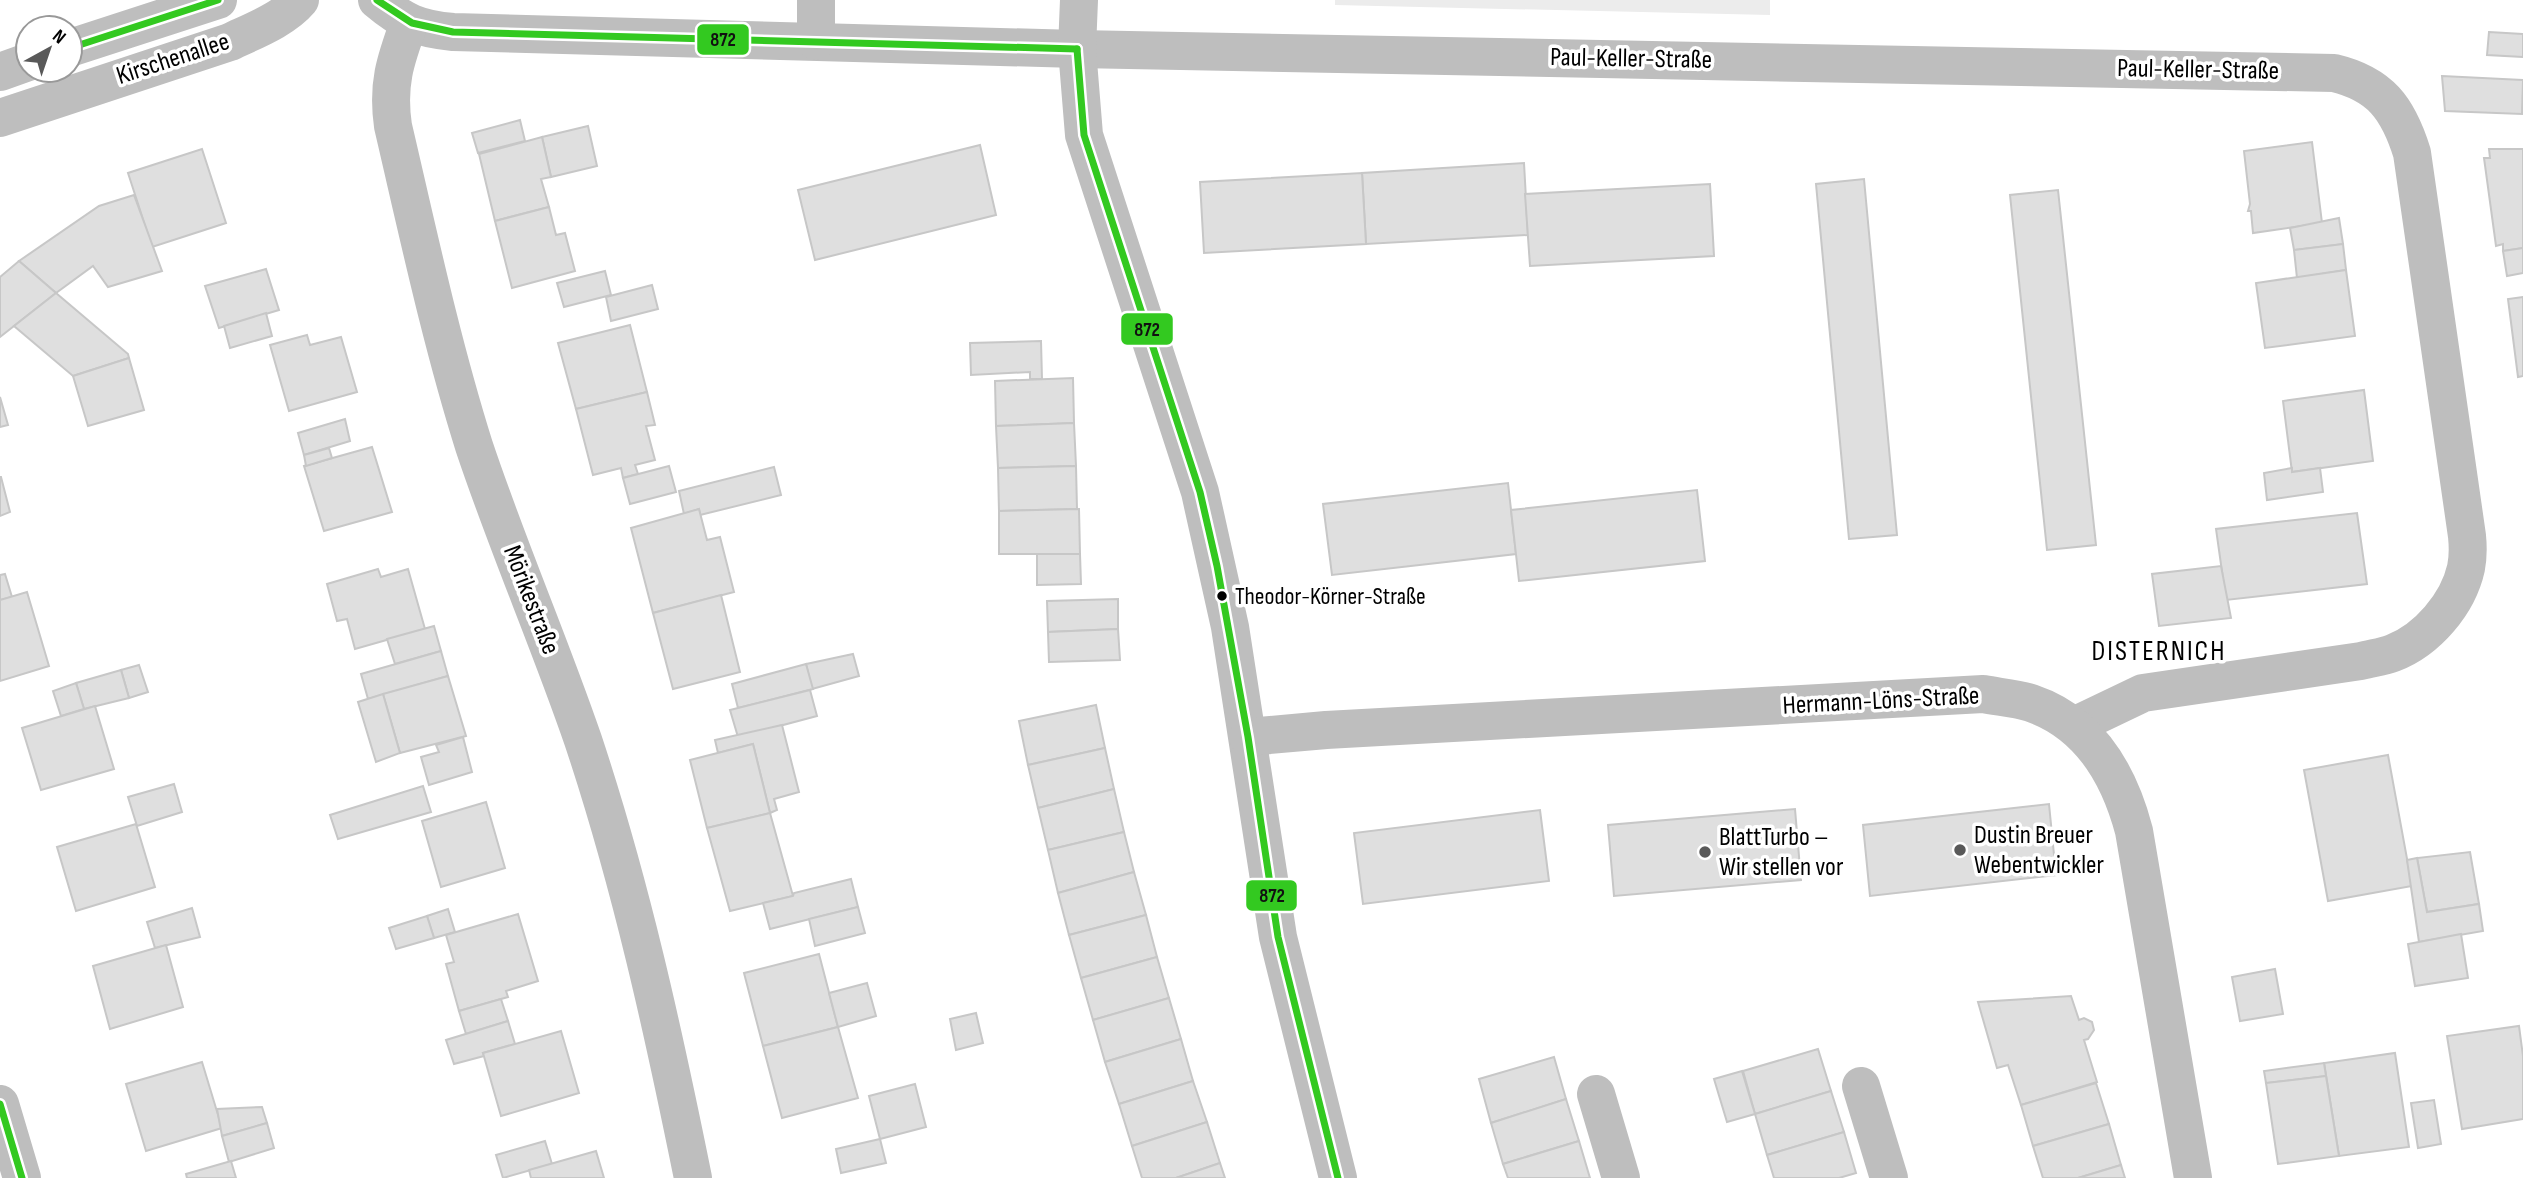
<svg xmlns="http://www.w3.org/2000/svg" width="2523" height="1178" viewBox="0 0 2523 1178" font-family="'Sofia Sans Condensed',sans-serif">
  <style>
    .green { fill: #ececec }
    .building { fill: #dfdfdf; stroke: #c7c7c7; stroke-width: 2 }
    .lines { fill: none; stroke-linecap: round; stroke-linejoin: round }
    .minor { stroke: #bebebe; stroke-width: 38 }
    .bus-1-casing { stroke: #fff; stroke-width: 12 }
    .bus-1 { stroke: #33c920; stroke-width: 7 }
    .bus-dot { fill: #000; stroke: #fff; stroke-width: 2.5 }
    .poi-dot { fill: #595959; stroke: #fff; stroke-width: 2.5 }
    .labels { text-anchor: middle; dominant-baseline: central; stroke-width: 7; stroke-linejoin: round; paint-order: stroke }
    .bus-label { font-size: 24px; fill: #000; stroke: #fff; text-anchor: start }
    .street-label { font-size: 26px; fill: #000; stroke: #fff }
    .poi-label { font-size: 26px; fill: #000; stroke: #fff; text-anchor: start }
    .neighbourhood-label { font-size: 28px; letter-spacing: 2px; fill: #000; stroke: #fff }
    .line-badge { stroke: #fff; stroke-width: 2.5 }
    .pale-badge-label { font-size: 19px; text-anchor: middle; font-weight: bold; fill: #111 }
  </style>
  <rect width="100%" height="100%" fill="#fff"/>
  <path class="green" d="M1335,0h435v15l-435,-10z"/>
  <g class="building">
    <path d="M2489,32l34,2v23l-36,-2z"/>
    <path d="M2442,76l81,4 -1,34 -77,-3z"/>
    <path d="M520,120l5,21 -47,12 -6,-20z"/>
    <path d="M588,126l9,40 -46,11 -9,-40z"/>
    <path d="M542,137l9,40 -10,2 8,28 -54,14 -16,-67z"/>
    <path d="M2312,142l10,81 -69,10 -2,-22h-3l2,-7 -6,-53z"/>
    <path d="M980,145l16,70 -181,45 -17,-70z"/>
    <path d="M202,149l24,74 -74,24 -24,-74z"/>
    <path d="M2489,149h34v99l-20,3v-7l-7,2 -12,-88h6z"/>
    <path d="M1524,163l4,72 -162,9 -4,-71z"/>
    <path d="M1362,173l4,71 -162,9 -4,-71z"/>
    <path d="M1864,179l33,356 -48,4 -33,-355z"/>
    <path d="M1710,184l4,72 -184,10 -5,-72z"/>
    <path d="M2058,190l38,355 -49,5 -37,-355z"/>
    <path d="M134,195l28,76 -54,16 -15,-21 -37,27 -37,-32 80,-55z"/>
    <path d="M549,207l7,28 9,-2 10,38 -63,17 -17,-67z"/>
    <path d="M2339,218l4,26 -49,6 -4,-22z"/>
    <path d="M2343,244l3,26 -49,8 -3,-28z"/>
    <path d="M2523,248v25l-16,3 -4,-25z"/>
    <path d="M19,261l37,32 -56,44v-60z"/>
    <path d="M266,269l13,41 -60,18 -14,-42z"/>
    <path d="M2346,270l9,66 -90,12 -9,-65z"/>
    <path d="M605,271l6,24 -47,12 -7,-24z"/>
    <path d="M652,285l6,24 -47,12 -5,-24z"/>
    <path d="M56,293l72,61 1,4 -56,18 -59,-50z"/>
    <path d="M2523,297v79l-5,1 -10,-78z"/>
    <path d="M266,313l6,23 -42,12 -6,-22z"/>
    <path d="M630,325l17,67 -71,17 -18,-66z"/>
    <path d="M307,335l3,10 31,-8 16,55 -68,19 -19,-66z"/>
    <path d="M1041,341l1,38h-12v-7l-59,3 -1,-32z"/>
    <path d="M129,358l15,52 -56,16 -15,-50z"/>
    <path d="M1073,378l1,45 -78,3 -1,-45z"/>
    <path d="M2364,390l9,71 -81,11 -9,-71z"/>
    <path d="M647,392l8,33 -9,1 9,34 -20,5 3,9 -15,4 -2,-10 -28,7 -17,-66z"/>
    <path d="M0,397l8,28 -8,2z"/>
    <path d="M345,419l5,22 -46,14 -6,-22z"/>
    <path d="M1074,423l2,43 -78,2 -2,-42z"/>
    <path d="M372,447l20,65 -68,19 -20,-65z"/>
    <path d="M329,448l3,10 -26,8 -2,-11z"/>
    <path d="M669,466l7,26 -46,12 -7,-26z"/>
    <path d="M1076,466l1,43 -78,2 -1,-43z"/>
    <path d="M774,467l7,28 -81,20 -1,-6 -15,5 -5,-23z"/>
    <path d="M2292,468v4l28,-4 3,24 -56,8 -3,-27z"/>
    <path d="M1,477l9,35 -10,4v-39z"/>
    <path d="M1508,483l8,71 -184,21 -9,-71z"/>
    <path d="M1697,490l8,71 -186,20 -8,-71z"/>
    <path d="M699,509l8,31 13,-3 14,55 -81,21 -22,-85z"/>
    <path d="M1079,509l1,45h-81v-43z"/>
    <path d="M2357,513l10,71 -141,16 -10,-71z"/>
    <path d="M1037,554h43l1,30 -44,1z"/>
    <path d="M2221,566l10,52 -72,8 -7,-52z"/>
    <path d="M378,569l3,8 27,-8 17,60 -70,20 -8,-30 -10,2 -10,-37z"/>
    <path d="M5,574l7,23 -12,3v-25z"/>
    <path d="M27,592l22,74 -49,15v-81z"/>
    <path d="M721,595l19,77 -67,17 -20,-76z"/>
    <path d="M1118,599v30l-70,3 -1,-31z"/>
    <path d="M434,626l7,25 -46,13 -8,-25z"/>
    <path d="M1118,629l2,31 -71,2 -1,-30z"/>
    <path d="M441,651l7,25 -80,23 -7,-25z"/>
    <path d="M853,654l6,22 -47,13 -6,-25z"/>
    <path d="M806,664l7,25 -75,19 -6,-24z"/>
    <path d="M139,665l9,27 -19,6 -8,-28z"/>
    <path d="M121,670l8,28 -45,11 -8,-26z"/>
    <path d="M448,676l18,60 -66,17 -17,-59z"/>
    <path d="M76,683l8,26 -23,7 -8,-25z"/>
    <path d="M810,690l7,26 -79,21 -8,-27z"/>
    <path d="M383,694l17,59 -24,9 -18,-60z"/>
    <path d="M1096,705l9,43 -77,17 -9,-44z"/>
    <path d="M95,706l19,63 -73,21 -19,-62z"/>
    <path d="M782,725l17,67 -25,7 3,11 -7,3 -17,-69 -35,9 -3,-13z"/>
    <path d="M463,737l9,35 -43,13 -8,-28 18,-5 -3,-7z"/>
    <path d="M753,744l17,69 -63,15 -17,-68z"/>
    <path d="M1105,748l9,41 -76,19 -10,-43z"/>
    <path d="M2388,755l24,131 -84,15 -24,-131z"/>
    <path d="M174,784l8,28 -45,14 -9,-29z"/>
    <path d="M423,786l8,26 -93,27 -8,-24z"/>
    <path d="M1114,789l10,43 -76,18 -10,-42z"/>
    <path d="M486,802l19,66 -64,19 -19,-66z"/>
    <path d="M2049,804l7,71 -186,21 -7,-71z"/>
    <path d="M1795,809l6,71 -187,16 -6,-71z"/>
    <path d="M1540,810l9,71 -186,23 -9,-71z"/>
    <path d="M770,813l23,83 -63,15 -23,-83z"/>
    <path d="M136,824l19,63 -79,24 -19,-64z"/>
    <path d="M1124,832l10,40 -76,21 -10,-43z"/>
    <path d="M2470,852l9,52 -52,8 -10,-54z"/>
    <path d="M2417,858l10,54 52,-8 4,27 -64,11 -12,-82z"/>
    <path d="M1134,872l12,43 -77,20 -11,-42z"/>
    <path d="M851,879l7,28 -88,22 -7,-26 30,-7 1,-3z"/>
    <path d="M858,907l7,26 -50,13 -6,-27z"/>
    <path d="M192,908l8,29 -45,11 -8,-26z"/>
    <path d="M448,909l7,23 -21,6 -7,-22z"/>
    <path d="M518,914l20,67 -32,10 2,6 -49,14 -13,-47 8,-2 -8,-27z"/>
    <path d="M1146,915l11,42 -76,21 -12,-43z"/>
    <path d="M427,916l7,22 -38,11 -7,-21z"/>
    <path d="M2461,934l7,44 -53,8 -7,-42z"/>
    <path d="M166,945l17,62 -73,22 -17,-63z"/>
    <path d="M819,954l19,73 -75,19 -19,-73z"/>
    <path d="M1157,957l12,41 -76,22 -12,-42z"/>
    <path d="M2275,969l8,45 -43,7 -8,-44z"/>
    <path d="M867,983l9,33 -38,11 -9,-34z"/>
    <path d="M2071,996l8,24 5,-2 8,4 2,8 -6,9 -4,1 13,42 -76,23 -13,-40 -11,3 -19,-66z"/>
    <path d="M1169,998l12,41 -76,23 -12,-42z"/>
    <path d="M501,999l7,22 -42,13 -7,-23z"/>
    <path d="M976,1013l7,30 -27,7 -6,-31z"/>
    <path d="M508,1021l7,23 -32,9 1,3 -30,8 -8,-24z"/>
    <path d="M2519,1026l4,30v63l-61,10 -15,-93z"/>
    <path d="M838,1027l20,71 -76,20 -19,-72z"/>
    <path d="M561,1031l18,62 -78,23 -18,-63z"/>
    <path d="M1181,1039l12,42 -74,23 -14,-42z"/>
    <path d="M1818,1049l13,42 -76,23 -12,-43z"/>
    <path d="M2395,1053l14,94 -70,9 -15,-93z"/>
    <path d="M1554,1057l12,42 -75,24 -12,-44z"/>
    <path d="M202,1062l20,66 -76,23 -20,-67z"/>
    <path d="M2324,1063l2,13 -60,7 -2,-12z"/>
    <path d="M1742,1071l13,43 -28,8 -13,-43z"/>
    <path d="M2326,1076l13,80 -61,8 -12,-81z"/>
    <path d="M1193,1081l14,41 -75,24 -13,-42z"/>
    <path d="M2096,1083l13,41 -76,22 -12,-41z"/>
    <path d="M915,1084l11,43 -46,12 -11,-43z"/>
    <path d="M1831,1091l13,41 -77,23 -12,-41z"/>
    <path d="M1566,1099l13,42 -76,23 -12,-41z"/>
    <path d="M2434,1100l7,44 -23,4 -7,-45z"/>
    <path d="M262,1107l5,16 -45,13 -5,-27z"/>
    <path d="M1207,1122l13,41 -44,15h-34l-10,-32z"/>
    <path d="M267,1123l7,25 -45,14 -7,-26z"/>
    <path d="M2109,1124l12,41 -43,13h-35l-10,-32z"/>
    <path d="M1844,1132l12,41 -17,5h-65l-7,-23z"/>
    <path d="M880,1139l6,24 -45,10 -5,-24z"/>
    <path d="M545,1141l7,23 -49,14 -7,-23z"/>
    <path d="M1579,1141l11,37h-82l-5,-14z"/>
    <path d="M596,1151l8,27h-73l-2,-8z"/>
    <path d="M231,1161l5,17h-49l-1,-4z"/>
    <path d="M1220,1163l5,15h-49z"/>
    <path d="M2121,1165l4,13h-47z"/>
  </g>
  <g class="lines">
    <g class="minor">
      <path d="M377,0c26,22 42,29 76,32l624,17 1257,24c46,11 64,35 78,80l55,383c1,10 1,22 -1,32 -8,36 -39,72 -73,85 -10,4 -21,5 -32,8l-218,32 -69,33"/>
      <path d="M816,0v41"/>
      <path d="M1079,0l-2,49 7,86 116,357 30,135 48,310 60,241"/>
      <path d="M409,23c-14,38 -22,62 -16,103 25,107 48,215 81,320 33,99 75,195 109,294 48,144 80,290 110,438"/>
      <path d="M70,48l148,-48"/>
      <path d="M0,72l28,-10"/>
      <path d="M0,118l230,-76c23,-11 53,-22 70,-42"/>
      <path d="M1248,737l78,-7 657,-36c15,3 33,4 48,9 59,20 88,71 103,128l59,347"/>
      <path d="M1861,1086l28,92"/>
      <path d="M1596,1094l25,84"/>
      <path d="M0,1104l22,74"/>
    </g>
    <g class="bus-1-casing">
      <g id="bus-1">
        <path d="M377,0l35,23 41,9 624,17"/>
        <path d="M70,48l148,-48"/>
        <path d="M1077,49l7,86 116,357 17,74 31,171 30,200 60,241"/>
        <path d="M0,1104l22,74"/>
      </g>
    </g>
    <use href="#bus-1" class="bus-1"/>
  </g>
  <circle class="bus-dot" cx="1222" cy="596" r="6"/>
  <g class="poi-dot">
    <circle cx="1960" cy="850" r="7"/>
    <circle cx="1705" cy="852" r="7"/>
  </g>
  <g class="labels">
    <g class="bus-label">
      <text x="1235" y="596">Theodor-Körner-Straße</text>
    </g>
    <g class="street-label">
      <text transform="translate(173 59) rotate(-18)">Kirschenallee</text>
      <text transform="translate(1631 59) rotate(1)">Paul-Keller-Straße</text>
      <text transform="translate(2198 70) rotate(1)">Paul-Keller-Straße</text>
      <text transform="translate(531 600) rotate(69)">Mörikestraße</text>
      <text transform="translate(1881 701) rotate(-3)">Hermann-Löns-Straße</text>
    </g>
    <g class="poi-label">
      <text x="1974" y="835">Dustin Breuer<tspan x="1974" dy="30">Webentwickler</tspan></text>
      <text x="1719" y="837">BlattTurbo –<tspan x="1719" dy="30">Wir stellen vor</tspan></text>
    </g>
    <g class="neighbourhood-label">
      <text x="2159" y="651">DISTERNICH</text>
    </g>
  </g>
  <g class="line-badge">
    <rect x="696" y="23" width="54" height="33" rx="7" fill="#33c920"/>
    <rect x="1120" y="312" width="54" height="34" rx="7" fill="#33c920"/>
    <rect x="1245" y="879" width="53" height="33" rx="7" fill="#33c920"/>
  </g>
  <g class="pale-badge-label">
    <text x="723" y="46">872</text>
    <text x="1147" y="336">872</text>
    <text x="1272" y="902">872</text>
  </g>
  <g transform="translate(49 49) rotate(40)"><circle r="33" fill="#ffffff" stroke="#999999" stroke-width="2"/>
  <path d="M0-5L12 26L0 18L-12 26Z" fill="#595959"/>
  <text y="-10" font-size="19" font-weight="bold" text-anchor="middle" fill="#000000">N</text>
  </g>
</svg>
